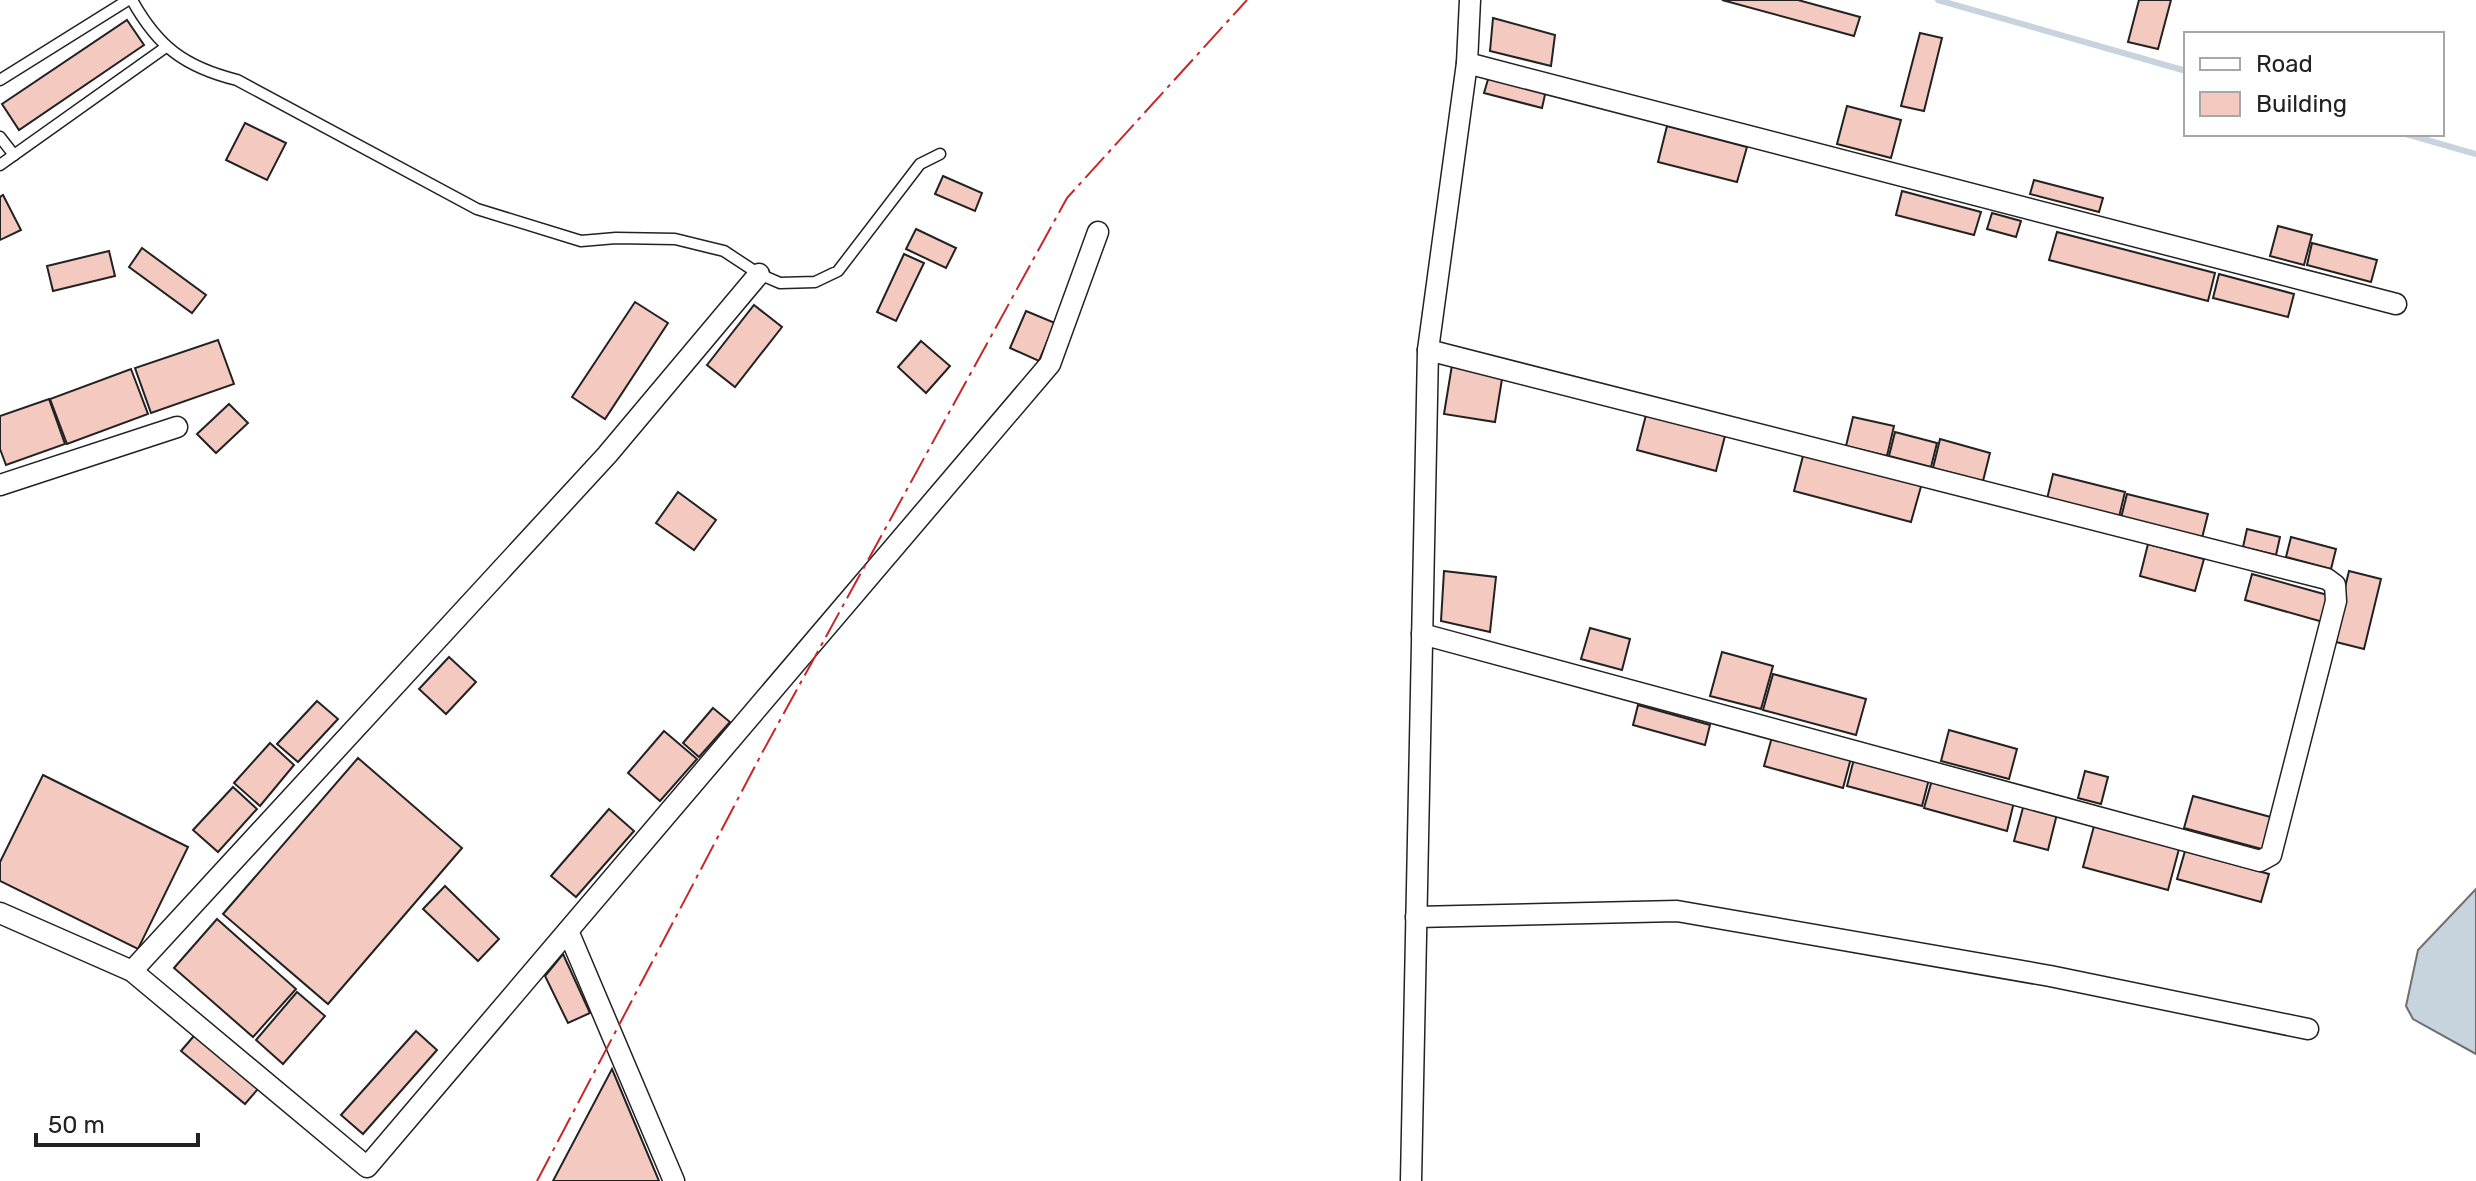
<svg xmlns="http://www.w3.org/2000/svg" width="2476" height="1181" viewBox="0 0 2476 1181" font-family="Rubik,sans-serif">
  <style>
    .water { fill: #c7d3dd; stroke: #6f6f6f; stroke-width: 2 }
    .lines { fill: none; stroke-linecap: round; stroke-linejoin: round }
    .stream { stroke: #c7d3dd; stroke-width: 6 }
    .building { fill: #f3c9c0; stroke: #222; stroke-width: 2 }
    .service-casing { stroke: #222; stroke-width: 13 }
    .minor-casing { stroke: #222; stroke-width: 23 }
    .service { stroke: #fff; stroke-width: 10 }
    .minor { stroke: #fff; stroke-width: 20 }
    .power { stroke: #c62828; stroke-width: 2; stroke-dasharray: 28 6 4 6; stroke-linecap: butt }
  </style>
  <rect width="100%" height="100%" fill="#fff"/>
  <path class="water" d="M2476,889v165l-63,-35 -7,-13 12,-56z"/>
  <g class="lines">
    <g class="stream">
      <path d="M1938,0l248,71"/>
      <path d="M2406,134l70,20"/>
    </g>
  </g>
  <g class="building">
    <path d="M1722,0h76l62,17 -6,19z"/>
    <path d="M2139,0h32l-13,49 -30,-7z"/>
    <path d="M1493,18l62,17 -4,31 -61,-15z"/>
    <path d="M127,20l17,25 -125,85 -17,-26z"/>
    <path d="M1920,33l22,5 -18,73 -23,-5z"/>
    <path d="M1489,76l57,14 -4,18 -58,-15z"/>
    <path d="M1847,106l54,14 -10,38 -54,-14z"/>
    <path d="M245,123l41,20 -19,37 -41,-20z"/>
    <path d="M1667,126l80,21 -10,35 -79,-20z"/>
    <path d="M943,176l39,17 -7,18 -40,-17z"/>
    <path d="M2034,180l69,18 -4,14 -69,-18z"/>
    <path d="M1902,191l79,21 -7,23 -78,-20z"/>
    <path d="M3,195l18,35 -21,10v-43z"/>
    <path d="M1992,213l29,8 -5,16 -29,-8z"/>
    <path d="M2278,226l34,9 -8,30 -34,-9z"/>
    <path d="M916,229l40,19 -10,20 -40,-19z"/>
    <path d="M2057,232l158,41 -7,28 -159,-41z"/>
    <path d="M2312,243l65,17 -6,22 -64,-17z"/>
    <path d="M142,248l64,47 -14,18 -63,-46z"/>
    <path d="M109,251l6,25 -62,15 -6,-25z"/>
    <path d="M904,254l20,9 -28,58 -19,-9z"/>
    <path d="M2219,274l75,20 -6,23 -75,-19z"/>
    <path d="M635,302l33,21 -63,96 -33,-22z"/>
    <path d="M754,305l28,22 -47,60 -28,-22z"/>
    <path d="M1026,311l29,12 -16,38 -29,-13z"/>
    <path d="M218,340l16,44 -83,29 -16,-45z"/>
    <path d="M921,341l29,25 -24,27 -28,-26z"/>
    <path d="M1452,365l51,8 -8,49 -51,-8z"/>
    <path d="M131,369l17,45 -81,30 -17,-45z"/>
    <path d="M49,399l16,45 -59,21 -6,-16v-33z"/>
    <path d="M229,404l19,19 -32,30 -19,-19z"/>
    <path d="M1647,411l79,21 -10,39 -79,-21z"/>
    <path d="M1853,417l41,9 -7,30 -41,-10z"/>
    <path d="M1895,432l42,11 -6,24 -42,-11z"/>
    <path d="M1940,439l50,14 -7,28 -50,-13z"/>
    <path d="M1804,452l118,31 -11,39 -117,-31z"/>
    <path d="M2053,474l72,18 -6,25 -72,-18z"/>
    <path d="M678,492l38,28 -22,30 -38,-27z"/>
    <path d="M2127,494l81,20 -6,24 -81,-20z"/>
    <path d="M2247,529l33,8 -4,18 -33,-8z"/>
    <path d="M2291,537l45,12 -5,20 -45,-12z"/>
    <path d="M2148,544l56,15 -9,32 -55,-15z"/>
    <path d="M1444,571l52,6 -6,55 -49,-11z"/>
    <path d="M2349,571l32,8 -17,70 -32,-8z"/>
    <path d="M2252,574l79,22 -8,26 -78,-22z"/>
    <path d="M1590,628l40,11 -8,31 -41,-11z"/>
    <path d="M1722,652l51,14 -12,43 -51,-13z"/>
    <path d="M449,657l27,25 -30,32 -27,-25z"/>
    <path d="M1773,674l93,25 -10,36 -93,-25z"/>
    <path d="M317,701l21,18 -40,43 -21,-18z"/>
    <path d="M1638,705l72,20 -5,20 -72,-20z"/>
    <path d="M713,708l17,14 -31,35 -16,-14z"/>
    <path d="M1949,730l68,19 -8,30 -68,-18z"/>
    <path d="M664,731l33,28 -37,42 -32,-28z"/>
    <path d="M1772,737l79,21 -8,30 -79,-22z"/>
    <path d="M270,743l24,22 -34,41 -26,-23z"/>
    <path d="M358,758l104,90 -134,156 -105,-90z"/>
    <path d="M1854,759l75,20 -7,27 -75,-20z"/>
    <path d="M2085,771l23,6 -7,27 -23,-6z"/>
    <path d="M43,775l145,72 -50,102 -138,-68v-19z"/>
    <path d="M1932,780l82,22 -7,29 -83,-23z"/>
    <path d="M233,787l24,22 -39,43 -25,-22z"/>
    <path d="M2193,796l85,23 -9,32 -85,-23z"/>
    <path d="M2024,804l33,10 -9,36 -34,-9z"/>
    <path d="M609,809l25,22 -58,66 -25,-21z"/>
    <path d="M2094,826l85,23 -11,41 -85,-23z"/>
    <path d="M2185,851l84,23 -8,28 -84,-23z"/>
    <path d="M445,886l54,53 -21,22 -55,-52z"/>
    <path d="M217,919l79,70 -43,48 -79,-69z"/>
    <path d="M563,954l27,59 -22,10 -23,-47z"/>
    <path d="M297,992l28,24 -42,48 -27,-24z"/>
    <path d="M199,1030l64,53 -18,21 -64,-53z"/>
    <path d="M416,1031l21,19 -74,84 -22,-19z"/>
    <path d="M612,1069l47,112h-106z"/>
  </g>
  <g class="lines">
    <g class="service-casing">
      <g id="service">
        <path d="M132,0c26,47 53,67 105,80l240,129 104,32 35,-3 59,1 49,12 35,23 21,9 35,-1 23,-11 82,-107 20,-10"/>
        <path d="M0,80l128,-80"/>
        <path d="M0,137l14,18"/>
        <path d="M0,165l166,-118"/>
      </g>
    </g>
    <g class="minor-casing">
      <g id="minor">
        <path d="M1467,63l929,241"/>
        <path d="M0,485l177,-58"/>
        <path d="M1422,634l838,227 11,-6 65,-254 -1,-16 -8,-6 -899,-229"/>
        <path d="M0,913l132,58 235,196 683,-803 48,-132"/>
        <path d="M1416,917l261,-6 373,65 258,53"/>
        <path d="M568,931l106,250"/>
        <path d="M132,971l475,-516 152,-181"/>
        <path d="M1411,1181l17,-831 39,-287 3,-63"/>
      </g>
    </g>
    <use href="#service" class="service"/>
    <use href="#minor" class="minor"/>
    <path class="power" d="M537,1181l225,-428 305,-555 180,-198"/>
  </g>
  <rect x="2184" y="32" width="260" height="104" fill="#ffffff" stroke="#a7a7a7" stroke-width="2"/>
  <rect x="2200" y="58" width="40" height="12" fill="#ffffff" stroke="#a7a7a7" stroke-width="2"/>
  <text x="2256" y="72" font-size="24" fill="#222222">Road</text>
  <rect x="2200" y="92" width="40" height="24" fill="#f3c9c0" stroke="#a7a7a7" stroke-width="2"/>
  <text x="2256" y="112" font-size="24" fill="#222222">Building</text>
  <path d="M36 1133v12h162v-12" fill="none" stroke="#222222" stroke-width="4"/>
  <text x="48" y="1133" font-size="24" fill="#222222" stroke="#ffffff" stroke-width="6" paint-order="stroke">50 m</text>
</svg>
